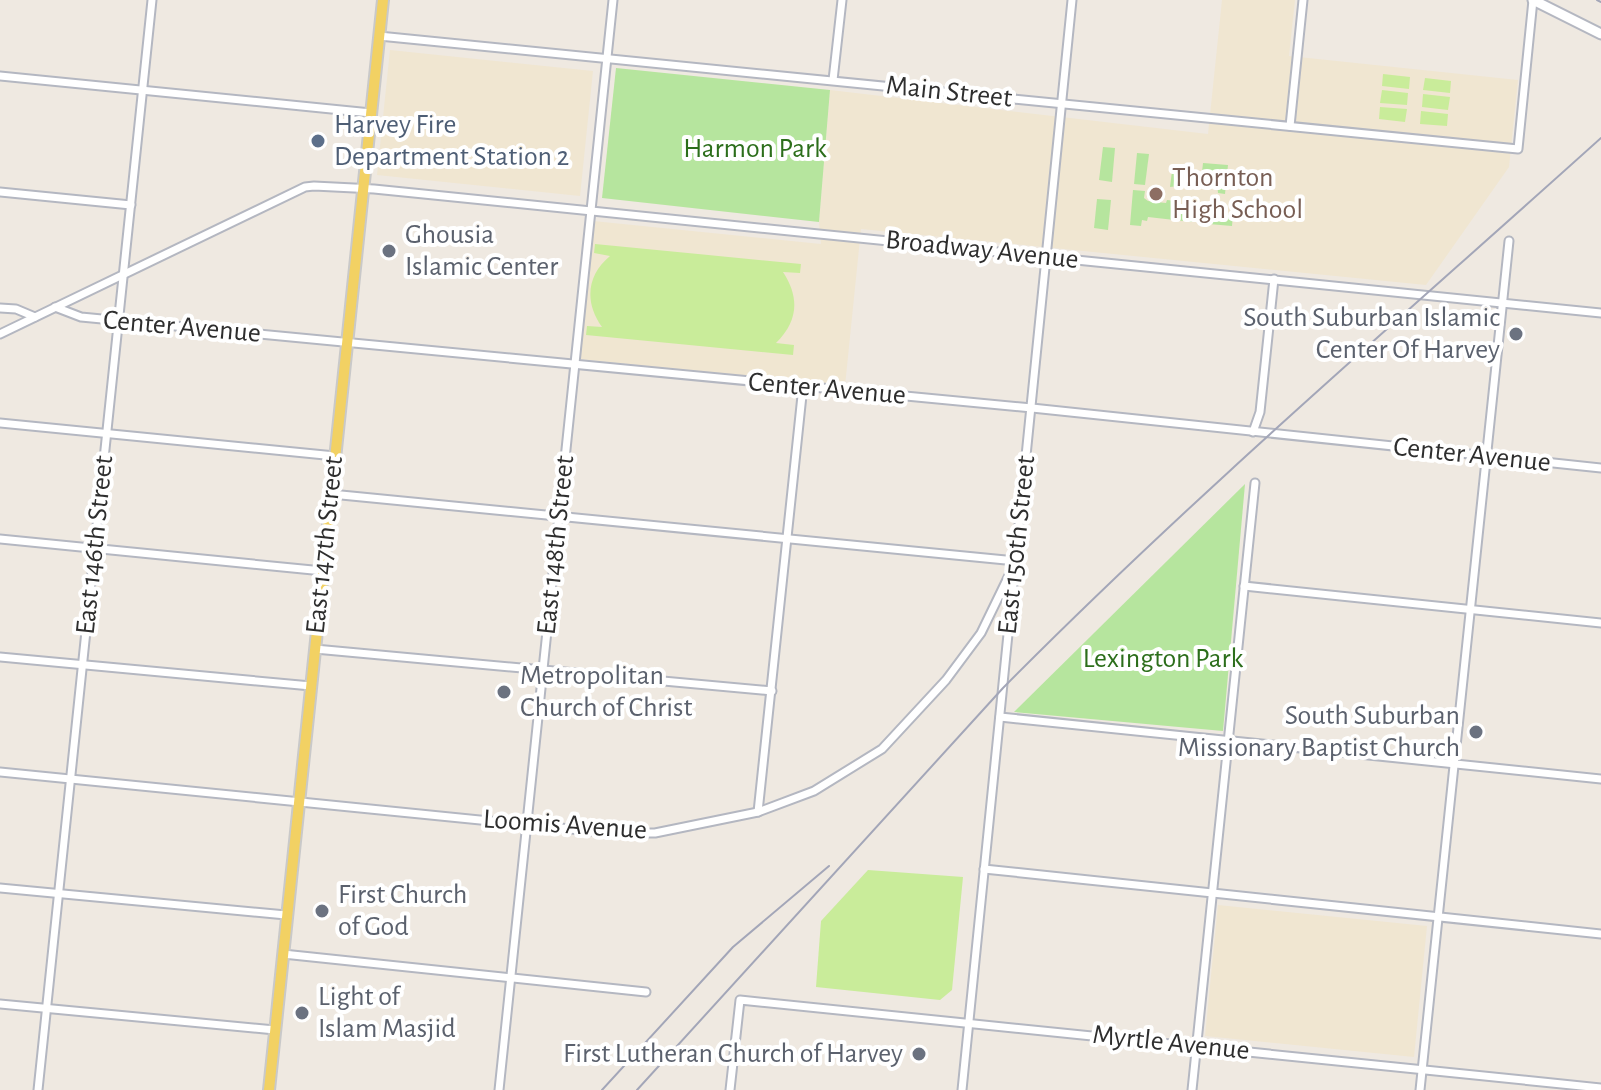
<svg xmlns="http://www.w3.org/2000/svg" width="1601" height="1090" viewBox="0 0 1601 1090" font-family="'Alegreya Sans',sans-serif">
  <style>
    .education { fill: #f0e6d1 }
    .green { fill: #b6e59e }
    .pitch { fill: #c9ec9a }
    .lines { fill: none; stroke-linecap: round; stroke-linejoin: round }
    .street-casing { stroke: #b4b7c1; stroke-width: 11 }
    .secondary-casing { stroke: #b4b7c1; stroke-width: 13 }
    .primary-casing { stroke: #c9c9c9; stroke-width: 14 }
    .street { stroke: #fff; stroke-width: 7 }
    .secondary { stroke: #fff; stroke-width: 9 }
    .primary { stroke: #f2d163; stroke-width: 10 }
    .rail { stroke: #a3a6b8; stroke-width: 2 }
    .service-dot { fill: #5c6f8a; stroke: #fff; stroke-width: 3 }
    .education-dot { fill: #8d6e63; stroke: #fff; stroke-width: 3 }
    .worship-dot { fill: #6b7280; stroke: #fff; stroke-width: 3 }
    .labels { text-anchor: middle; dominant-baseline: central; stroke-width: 8; stroke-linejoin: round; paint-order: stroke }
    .street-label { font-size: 28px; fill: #2e2e2e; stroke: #fff }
    .service-label { font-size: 28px; fill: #4e5e75; stroke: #fff; text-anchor: start }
    .park-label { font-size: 28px; fill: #2c6e1b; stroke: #fff }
    .education-label { font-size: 28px; fill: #785e54; stroke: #fff; text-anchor: start }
    .worship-label { font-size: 28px; fill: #5b616d; stroke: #fff; text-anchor: start }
  </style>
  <rect width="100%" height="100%" fill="#efe9e1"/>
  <g class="education">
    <path d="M1222,0h73l-6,56 229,24 -9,87 -83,118 -565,-56 -16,157 -266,-27 14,-138 228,23 -2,-22 11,-132 378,44z"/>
    <path d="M390,50l203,21 -13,125 -203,-21z"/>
    <path d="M1218,905l209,21 -13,131 -209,-21z"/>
  </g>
  <g class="green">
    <path d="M616,68l214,22 -11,132 -217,-24z"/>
    <path d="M1103,147l12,1 -3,34 -13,-2z"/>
    <path d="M1137,153l12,1 -4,31 -11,-1z"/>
    <path d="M1203,163l25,2 -3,29 -7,-1 -1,-11 -16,-1z"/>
    <path d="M1172,171l25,2 -1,7 -16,-2 -1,8 -9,1z"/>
    <path d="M1133,190l12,1 -1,7 4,3 18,2 1,-3 10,1v6h16l-1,15 -44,-5 -1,4 -5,-1 -1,6 -11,-1z"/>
    <path d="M1097,199l14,1 -3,30 -14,-2z"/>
    <path d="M1215,204l12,2v8l6,1 -1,11 -35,-3 2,-15 15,4z"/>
    <path d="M1245,484l-22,247 -209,-19z"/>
  </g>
  <g class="pitch">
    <path d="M1383,74l27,3 -1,12 -27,-3z"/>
    <path d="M1425,78l26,3 -1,12 -27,-3z"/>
    <path d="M1382,90l26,3 -1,12 -27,-2z"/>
    <path d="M1423,94l27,3 -2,13 -26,-3z"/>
    <path d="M1380,107l27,2 -2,13 -26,-3z"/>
    <path d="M1421,111l27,3 -1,12 -27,-2z"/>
    <path d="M595,244l206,20 -1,9 -17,-1c17,26 15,49 -7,71l18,2 -1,10 -207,-20 1,-9 15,1c-18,-25 -15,-52 8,-71l-16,-3z"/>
    <path d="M868,870l95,7 -11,113 -12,10 -124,-13 5,-66z"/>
  </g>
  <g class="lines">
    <g class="street-casing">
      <g id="street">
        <path d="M379,36l1139,113 15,-149"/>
        <path d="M0,76l371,37"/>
        <path d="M833,80l9,-80"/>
        <path d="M1290,126l13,-126"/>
        <path d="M0,192l131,13"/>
        <path d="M55,307l26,10 951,91 569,60"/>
        <path d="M0,308l16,1 19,8"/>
        <path d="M0,334l305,-147 9,-1 60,3 1227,124"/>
        <path d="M0,423l335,33"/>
        <path d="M1253,432l7,-20 14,-133"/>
        <path d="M331,494l685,67"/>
        <path d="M0,539l323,32"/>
        <path d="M1244,586l357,37"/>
        <path d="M315,649l457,42"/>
        <path d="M0,657l311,29"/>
        <path d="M1000,717l601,62"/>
        <path d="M0,772l611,61h44l103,-21 56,-21 68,-42 64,-69 35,-47 35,-72"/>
        <path d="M758,812l45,-426"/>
        <path d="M984,869l617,65"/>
        <path d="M0,888l286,27"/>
        <path d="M283,954l363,38"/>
        <path d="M0,1004l275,26"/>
        <path d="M38,1090l114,-1090"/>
        <path d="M499,1090l114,-1090"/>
        <path d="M730,1090l10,-90 861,88"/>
        <path d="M962,1090l110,-1090"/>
        <path d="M1192,1090l63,-607"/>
        <path d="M1420,1090l89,-849"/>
      </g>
    </g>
    <g class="secondary-casing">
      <path id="secondary" d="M1533,0l68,34"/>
    </g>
    <g class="primary-casing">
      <path id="primary" d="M269,1090l114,-1090"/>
    </g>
    <use href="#street" class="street"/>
    <use href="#secondary" class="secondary"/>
    <use href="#primary" class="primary"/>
    <g class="rail">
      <path d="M1597,0l4,2"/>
      <path d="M602,1090l131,-143 96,-81"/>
      <path d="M637,1090l366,-402c190,-192 397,-369 598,-550"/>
    </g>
  </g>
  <circle class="service-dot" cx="318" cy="141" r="8"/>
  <circle class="education-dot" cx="1156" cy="194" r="8"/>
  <g class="worship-dot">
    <circle cx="389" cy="251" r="8"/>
    <circle cx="1516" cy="334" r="8"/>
    <circle cx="504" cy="692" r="8"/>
    <circle cx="1476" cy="732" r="8"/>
    <circle cx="322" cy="911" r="8"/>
    <circle cx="302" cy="1013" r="8"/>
    <circle cx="919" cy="1054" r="8"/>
  </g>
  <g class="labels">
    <g class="street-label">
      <text transform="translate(949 92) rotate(6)">Main Street</text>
      <text transform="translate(982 250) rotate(6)">Broadway Avenue</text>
      <text transform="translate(182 327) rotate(5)">Center Avenue</text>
      <text transform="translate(827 389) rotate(5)">Center Avenue</text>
      <text transform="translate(1472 455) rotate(6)">Center Avenue</text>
      <text transform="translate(95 545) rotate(-84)">East 146th Street</text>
      <text transform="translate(325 545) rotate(-84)">East 147th Street</text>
      <text transform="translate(556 545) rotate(-84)">East 148th Street</text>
      <text transform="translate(1017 545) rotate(-84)">East 150th Street</text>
      <text transform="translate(565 825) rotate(4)">Loomis Avenue</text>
      <text transform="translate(1171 1043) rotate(6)">Myrtle Avenue</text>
    </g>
    <g class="service-label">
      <text x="334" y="125">Harvey Fire<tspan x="334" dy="32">Department Station 2</tspan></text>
    </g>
    <g class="park-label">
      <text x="755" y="149">Harmon Park</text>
      <text x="1163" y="659">Lexington Park</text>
    </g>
    <g class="education-label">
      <text x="1172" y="178">Thornton<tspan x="1172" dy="32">High School</tspan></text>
    </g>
    <g class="worship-label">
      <text x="405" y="235">Ghousia<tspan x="405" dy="32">Islamic Center</tspan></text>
      <text x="1500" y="318" text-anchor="end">South Suburban Islamic<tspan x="1500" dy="32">Center Of Harvey</tspan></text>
      <text x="520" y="676">Metropolitan<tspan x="520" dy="32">Church of Christ</tspan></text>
      <text x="1460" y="716" text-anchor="end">South Suburban<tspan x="1460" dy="32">Missionary Baptist Church</tspan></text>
      <text x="338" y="895">First Church<tspan x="338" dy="32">of God</tspan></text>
      <text x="318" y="997">Light of<tspan x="318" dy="32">Islam Masjid</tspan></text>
      <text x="903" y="1054" text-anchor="end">First Lutheran Church of Harvey</text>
    </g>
  </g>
</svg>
